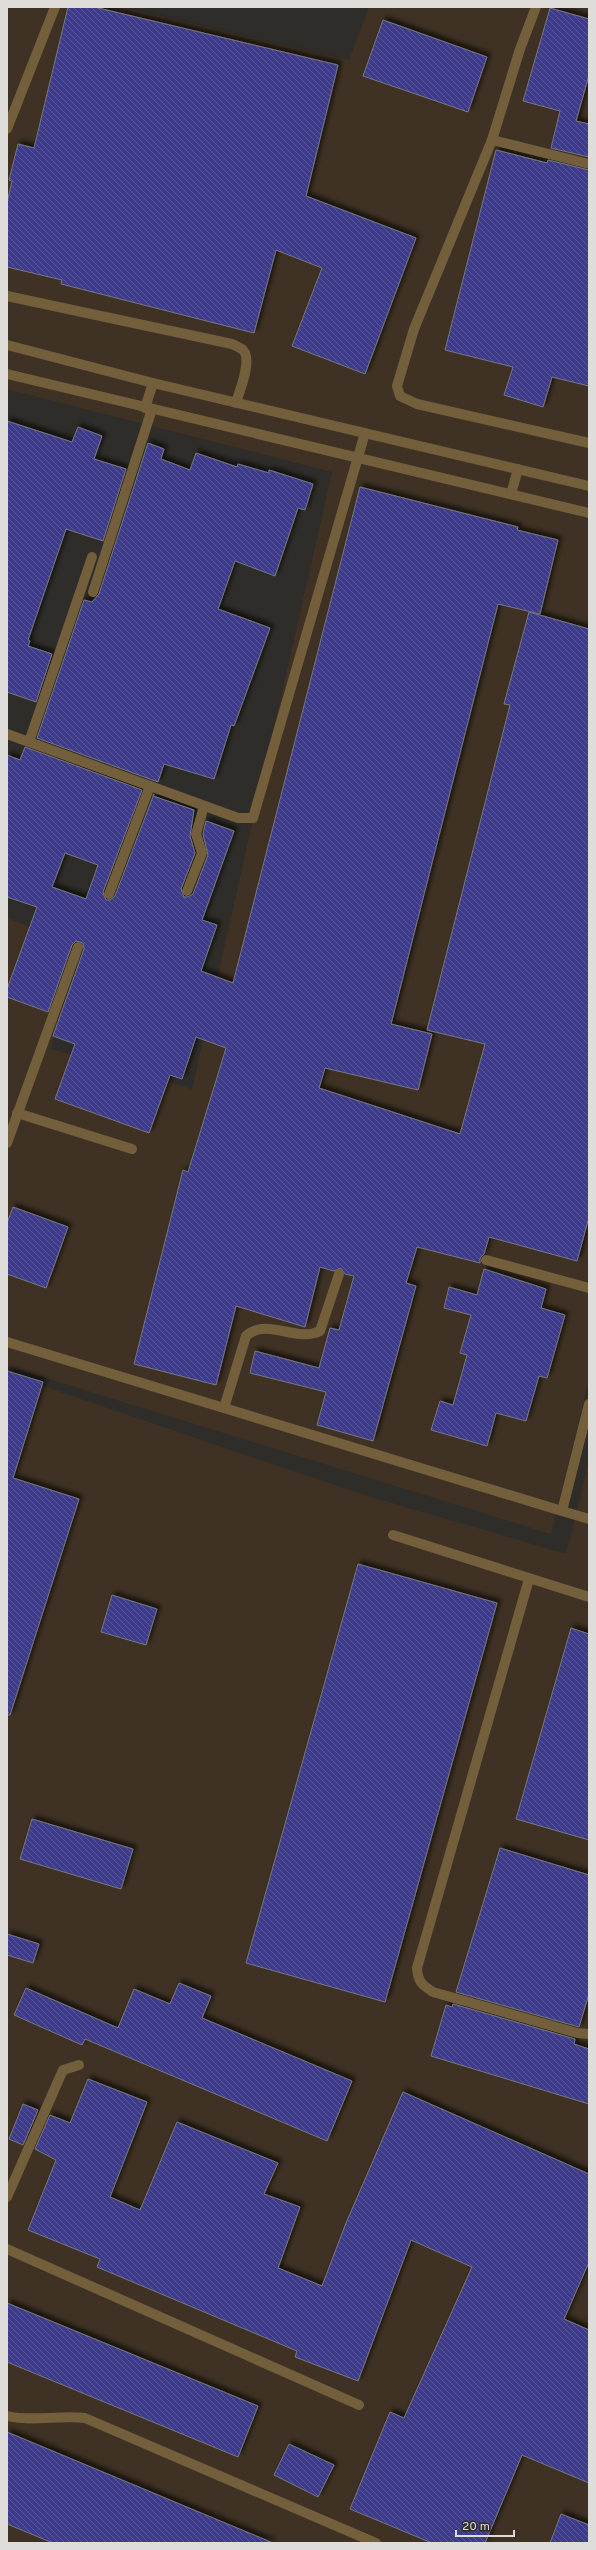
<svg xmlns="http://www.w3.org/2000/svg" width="596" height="2550" viewBox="0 0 596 2550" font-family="Overpass,sans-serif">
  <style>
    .industrial { fill: #3f3224 }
    .building { fill: url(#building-back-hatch); stroke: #77787d; fill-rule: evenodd; filter: url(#shadow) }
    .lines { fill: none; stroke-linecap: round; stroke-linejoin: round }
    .lane { stroke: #735f3b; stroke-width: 10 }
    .street { stroke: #735f3b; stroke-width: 10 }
  </style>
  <defs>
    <pattern id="building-back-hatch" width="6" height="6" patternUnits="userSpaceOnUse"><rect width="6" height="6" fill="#3d3a8a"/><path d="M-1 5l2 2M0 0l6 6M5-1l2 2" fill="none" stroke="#59569a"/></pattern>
    <filter id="shadow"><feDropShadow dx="3.5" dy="-3.5" stdDeviation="2" flood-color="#0009"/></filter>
  </defs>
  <rect width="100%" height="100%" fill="#2f2d29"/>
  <g class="industrial">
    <path d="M7,7h116l226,53 20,-53h220v1372l-38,155 -544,-168v-448l71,29 -27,102 141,40 140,-617 -325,-83z"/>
    <path d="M7,1374l354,120 205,60 23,-92v1081h-582z"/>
  </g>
  <g class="building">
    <path d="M68,7h26l244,58 -32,131 110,42 -51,136 -73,-28 30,-78 -46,-18 -22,83 -193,-49 1,-4 -55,-13v-64l5,-22 -3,-1 9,-36 16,4z"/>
    <path d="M550,8l39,11v56l-13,46 13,3v33l-38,-9 9,-37 -37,-10z"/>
    <path d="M383,20l104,37 -19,55 -105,-36z"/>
    <path d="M496,150l51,13 1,-3 41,10v216l-37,-9 -9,30 -39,-12 9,-28 -68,-17z"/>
    <path d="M7,421l65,21 6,-15 24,9 -8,23 32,10 -23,72 -37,-12 -38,111 2,1 -2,5 24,8 -16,48 -29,-10z"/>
    <path d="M148,443l16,6 -3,10 29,11 6,-17 41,14 1,-3 31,9v-3l44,14 -8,26 -7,-2 -23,68 -40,-15 -17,48 52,19 -36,98 -3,-1 -17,54 -50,-15 -6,18 -121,-44 47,-138 8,2 7,-8z"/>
    <path d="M360,487l158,40 -1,3 41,10 -18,74 -42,-10 -107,420 41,10 -14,56 -93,-22 -6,20 141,46 25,-90 -58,-14 83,-325 -6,-1 25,-92 60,17v588l-12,44 -88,-24 -5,17 -4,4v5l-63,-16 -11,36 10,3 -43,155 -56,-16 9,-33 -76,-19 5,-22 64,17 11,-40 9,2 15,-54 -9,-2 -4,-6 -7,3 -14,-4 -15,60 -69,-21 -20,79 -82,-21 49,-194 5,2 38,-124 -30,-11 -14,42 -12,-4 -21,58 -94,-34 20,-55 -22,-8 31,-87 -1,-6 -7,-2 -4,4 -24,67 -41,-15v-8l30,-82 -30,-10v-142l13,5 5,-13 117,43 -39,102 3,8h4l5,-4 39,-102 -1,2 41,14 -4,26 5,17 -14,36 3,8h4l5,-3 15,-39 -5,-21 3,-13 28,10 -32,89 15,5 -16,46 32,12zM65,853l33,12 -12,34 -34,-12z"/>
    <path d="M13,1207l55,20 -22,61 -39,-14v-51z"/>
    <path d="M484,1269l62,20 -5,19 24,7 -18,63 -8,-2 -13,45 -30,-8 -9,33 -56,-16 9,-29 13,4 14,-50 -7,-2 11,-38 -27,-7 5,-21 28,8z"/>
    <path d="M7,1371l36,11 -30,96 66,21 -69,216h-3z"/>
    <path d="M358,1564l139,39 -112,399 -139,-39z"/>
    <path d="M112,1595l45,14 -11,36 -45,-13z"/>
    <path d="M571,1628l18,6v206l-73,-21z"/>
    <path d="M32,1819l101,30 -12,40 -101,-30z"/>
    <path d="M500,1848l89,27v119l-10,33 -123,-35z"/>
    <path d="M7,1934l32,10 -6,19 -26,-8z"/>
    <path d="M179,1983l32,13 -9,22 150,63 -25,60 -242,-102 -3,6 -68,-30 12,-27 92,40 16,-39 36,15z"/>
    <path d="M453,2004l122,35 -1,5 15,5v55l-158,-48 15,-51 6,2z"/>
    <path d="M88,2079l59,23 -37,95 30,13 37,-88 101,41 -14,31 36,13 -22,61 44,18 24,-63 57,-131 186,82v88l-25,57 25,11v153l-67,-28 -37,88h-53l-82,-34 40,-97 14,6 68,-151 -61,-27 -53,141 -63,-24 2,-6 -200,-84 3,-8 -72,-29 28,-70 -21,-11 15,-34 20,8z"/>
    <path d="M23,2104l15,6 -15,35 -14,-6z"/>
    <path d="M7,2303l251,103 -20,51 -231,-95z"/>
    <path d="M7,2432l266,111h-220l-46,-19z"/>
    <path d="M289,2444l45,21 -16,32 -44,-22z"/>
    <path d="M561,2514l28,11v18h-39z"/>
  </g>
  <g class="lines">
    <g class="lane">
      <path d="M536,7l-16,42 -28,91 -78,189 -17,57 3,10 17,8 172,39"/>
      <path d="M492,140l97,24"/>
      <path d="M7,296l225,48c4,2 9,4 11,6 10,10 -4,42 -7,53"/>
      <path d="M17,1113l115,36"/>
      <path d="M7,1143l71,-196"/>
      <path d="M486,1260l103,28"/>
      <path d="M7,1342l555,169"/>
      <path d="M224,1408l22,-72c21,-19 50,7 74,-5l19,-57"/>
      <path d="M393,1535l196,62"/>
      <path d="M529,1579l-112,389c1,14 5,17 16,24l144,41 12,1"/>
      <path d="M7,2197l56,-127 16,-5"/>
      <path d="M7,2249l352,156"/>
      <path d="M7,2416c25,6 52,-1 78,2l291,125"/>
    </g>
    <g class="street">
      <path d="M7,129l48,-122"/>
      <path d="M7,345l146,38 436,103"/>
      <path d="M7,374l582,139"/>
      <path d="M145,408l8,-25"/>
      <path d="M511,494l7,-25"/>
      <path d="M93,592l59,-183"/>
      <path d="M7,734l231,84h15l112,-385"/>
      <path d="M29,742l63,-185"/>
      <path d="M187,891l15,-38 -6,-19 8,-28"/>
      <path d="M109,894l41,-108"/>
      <path d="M589,1404l-27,107 27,8"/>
    </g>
  </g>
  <rect width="596" height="2550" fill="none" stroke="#deddda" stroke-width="16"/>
  <path d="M456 2530v6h58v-6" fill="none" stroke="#deddda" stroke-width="2"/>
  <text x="462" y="2530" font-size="12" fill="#deddda" stroke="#2f2d29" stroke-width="3" paint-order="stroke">20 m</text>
</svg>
